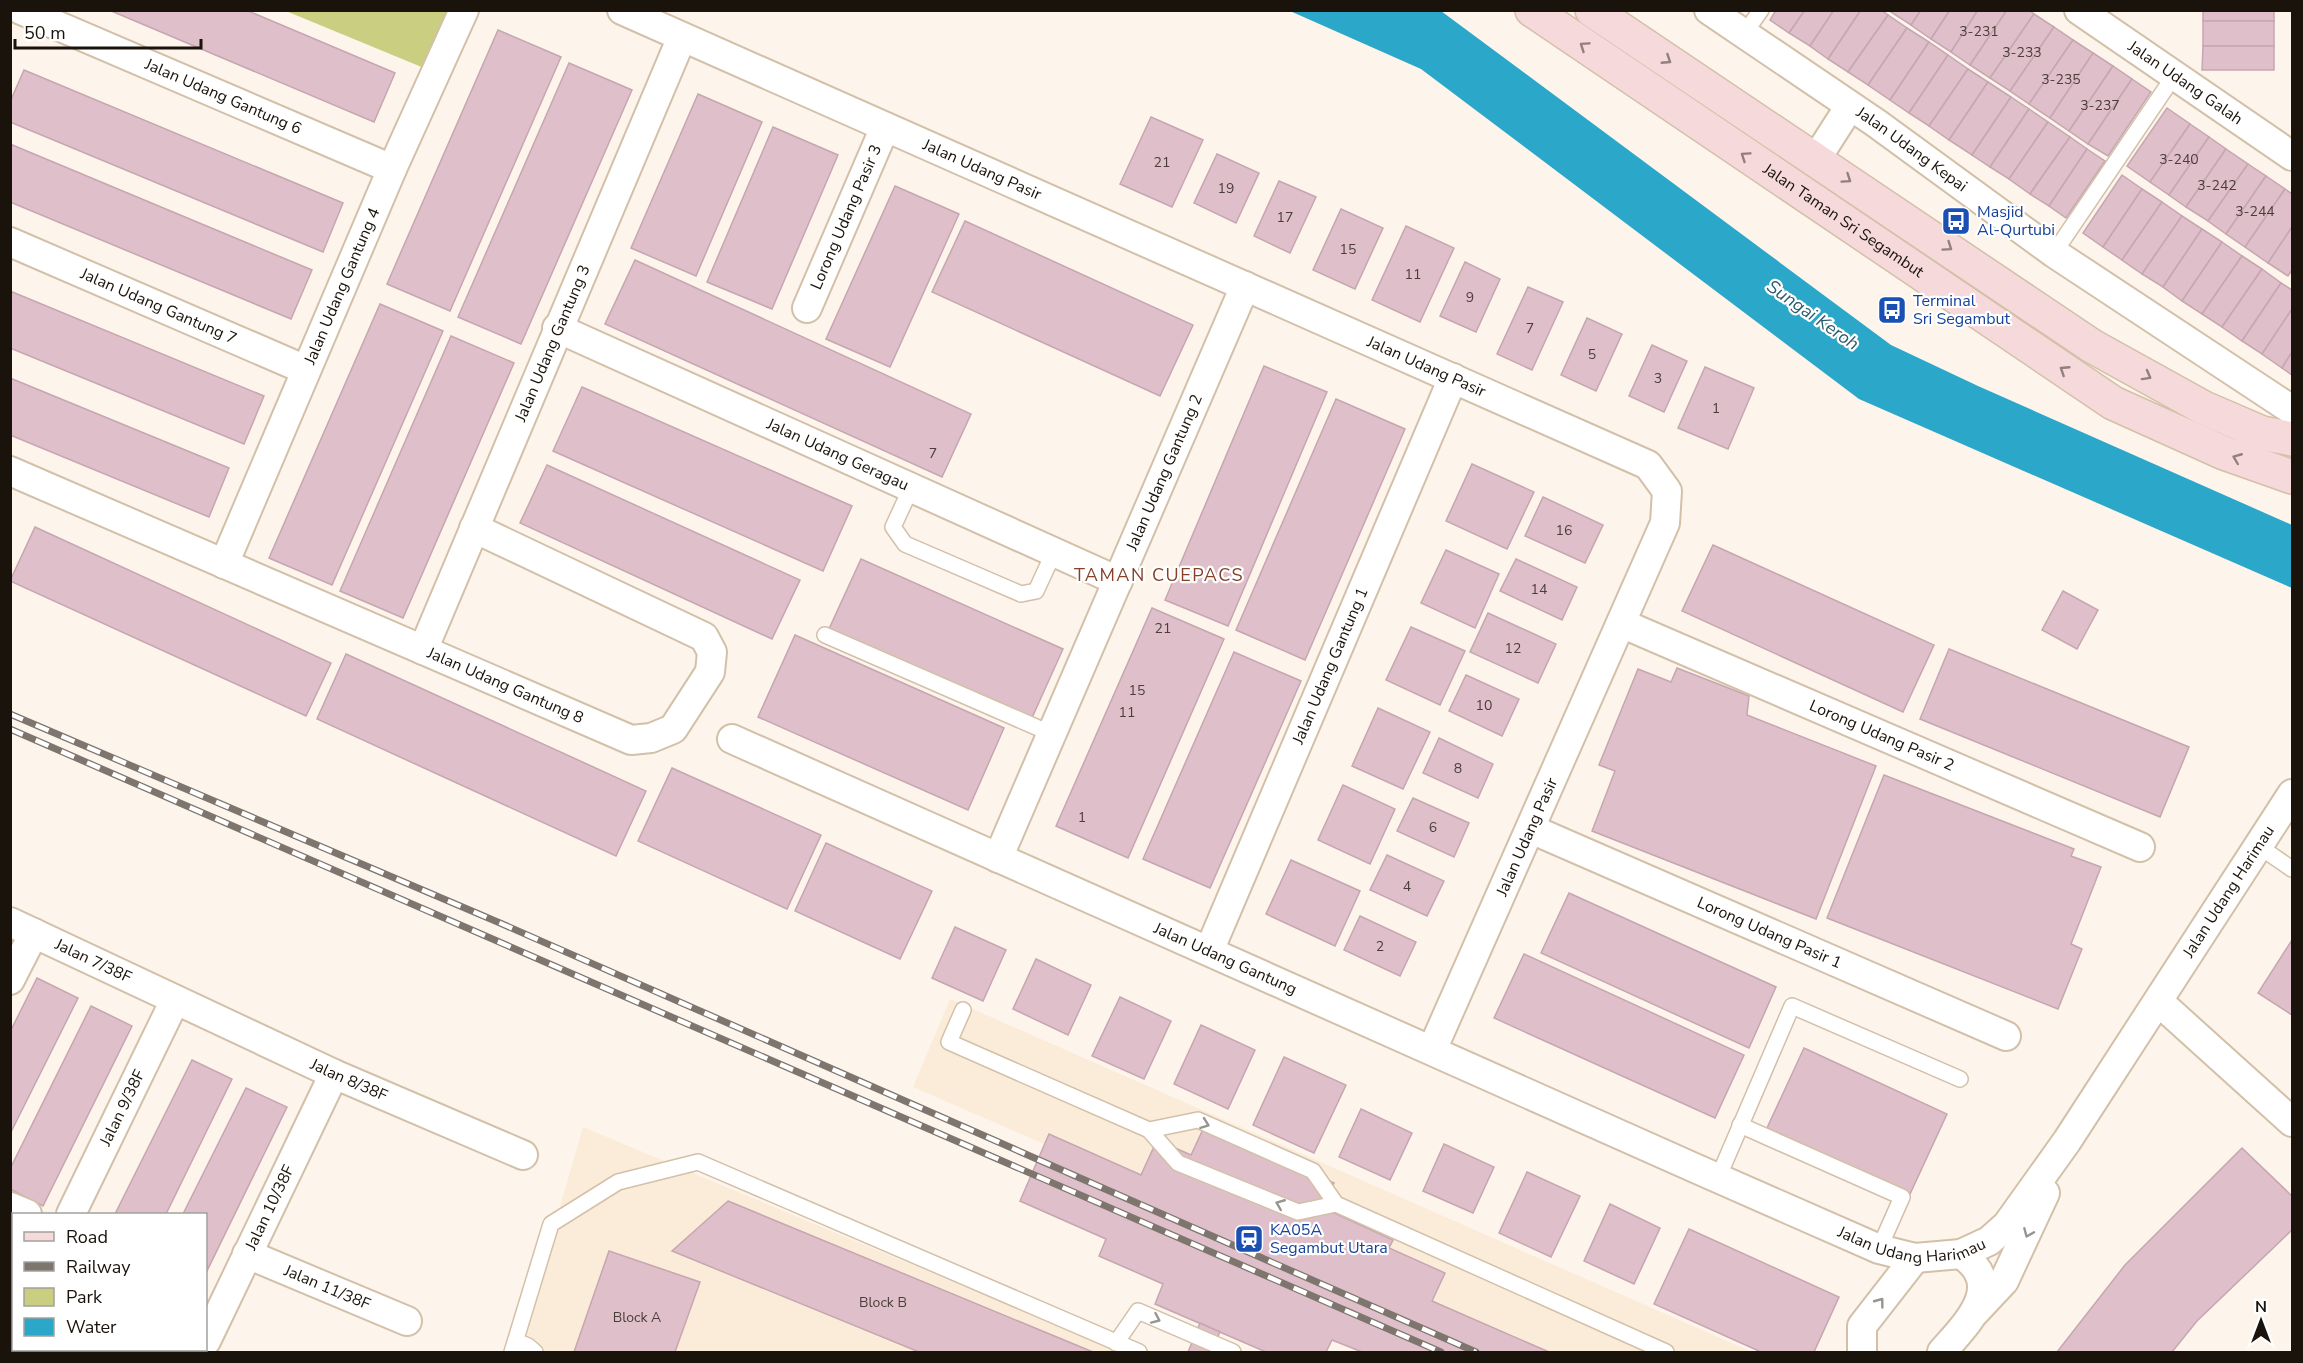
<svg xmlns="http://www.w3.org/2000/svg" width="2303" height="1363" viewBox="0 0 2303 1363" font-family="'Nunito Sans',sans-serif">
  <style>
    .built { fill: #fbecd9 }
    .green { fill: #c9ce81 }
    .water { fill: #2ba7ca }
    .building { fill: #dfbfc9; stroke: #c6a6b0; stroke-width: 1.5 }
    .lines { fill: none; stroke-linecap: round; stroke-linejoin: round }
    .lane-casing { stroke: #d3c0a8; stroke-width: 18 }
    .street-casing { stroke: #d3c0a8; stroke-width: 32 }
    .secondary-casing { stroke: #d3c0a8; stroke-width: 36 }
    .lane { stroke: #fff; stroke-width: 15 }
    .street { stroke: #fff; stroke-width: 28 }
    .secondary { stroke: #f6d9da; stroke-width: 33 }
    .rail-casing { stroke: #7e766e; stroke-width: 7 }
    .rail { stroke: #fff; stroke-width: 4.5; stroke-dasharray: 14; stroke-linecap: butt }
    .oneway { stroke: #93807d }
    .oneway2 { stroke: #989591 }
    .labels { text-anchor: middle; dominant-baseline: central; stroke-width: 4.5; stroke-linejoin: round; paint-order: stroke }
    .number-label { font-size: 14px; fill: #4b3e3a }
    .street-label { font-size: 16px; fill: #1a130b; stroke: #fff }
    .transit-label { font-size: 16px; fill: #164399; stroke: #fff; text-anchor: start }
    .water-label { font-size: 18px; font-style: italic; fill: #2b5b6b; stroke: #fff }
    .neighbourhood-label { font-size: 18px; letter-spacing: 1.5px; fill: #844028; stroke: #fff }
  </style>
  <rect width="100%" height="100%" fill="#fdf4eb"/>
  <g class="built">
    <path d="M950,999l802,353h-230l-609,-265z"/>
    <path d="M583,1127l537,225h-602z"/>
  </g>
  <path class="green" d="M286,11h163l-25,57z"/>
  <path class="water" d="M1290,11h151l450,334 87,41 314,139v63l-433,-189 -438,-330z"/>
  <g class="building">
    <path d="M109,10h137l149,63 -21,49z"/>
    <path d="M1776,10h29l-16,23 -19,-13z"/>
    <path d="M1805,10h29l-24,36 -21,-13z"/>
    <path d="M1834,10h27l-33,49 -18,-13z"/>
    <path d="M1861,10h20l7,5 -40,57 -20,-13z"/>
    <path d="M1892,10h29l-10,15 -20,-13z"/>
    <path d="M1921,10h29l-19,29 -20,-14z"/>
    <path d="M1950,10h28l-27,42 -20,-13z"/>
    <path d="M1978,10h29l-37,55 -19,-13z"/>
    <path d="M2007,10h22l5,4 -44,64 -20,-13z"/>
    <rect x="2203" y="10" width="71" height="11"/>
    <path d="M2034,14l20,13 -44,64 -20,-13z"/>
    <path d="M1888,15l19,13 -39,57 -20,-13z"/>
    <rect x="2203" y="21" width="71" height="25"/>
    <path d="M2054,27l19,13 -44,64 -19,-13z"/>
    <path d="M1907,28l22,14 -39,58 -22,-15z"/>
    <path d="M498,30l63,27 -111,254 -63,-27z"/>
    <path d="M2073,40l20,13 -43,65 -21,-14z"/>
    <path d="M1929,42l19,13 -39,58 -19,-13z"/>
    <path d="M2203,46h71v24h-72z"/>
    <path d="M2093,53l20,13 -44,65 -19,-13z"/>
    <path d="M1948,55l20,14 -39,57 -20,-13z"/>
    <path d="M569,63l63,27 -111,254 -63,-27z"/>
    <path d="M2113,66l19,13 -44,65 -19,-13z"/>
    <path d="M1968,69l20,13 -39,58 -20,-14z"/>
    <path d="M24,70l319,133 -20,49 -313,-130v-20z"/>
    <path d="M2132,79l19,13 -43,64 -20,-12z"/>
    <path d="M1988,82l23,15 -39,58 -23,-15z"/>
    <path d="M698,94l64,28 -66,154 -65,-28z"/>
    <path d="M2011,97l18,12 -39,58 -18,-12z"/>
    <path d="M2167,108l23,16 -40,58 -23,-16z"/>
    <path d="M2029,109l19,13 -39,57 -19,-12z"/>
    <path d="M1151,117l52,23 -31,67 -52,-23z"/>
    <path d="M2048,122l22,15 -40,57 -21,-15z"/>
    <path d="M2190,124l19,13 -40,58 -19,-13z"/>
    <path d="M773,127l65,28 -66,154 -65,-27z"/>
    <path d="M2070,137l17,12 -38,57 -19,-12z"/>
    <path d="M2209,137l17,12 -40,58 -17,-12z"/>
    <path d="M10,144l302,126 -21,49 -281,-117z"/>
    <path d="M2087,149l18,12 -39,57 -17,-12z"/>
    <path d="M2226,149l22,15 -40,57 -22,-14z"/>
    <path d="M1217,154l42,19 -23,50 -42,-20z"/>
    <path d="M2248,164l18,12 -40,58 -18,-13z"/>
    <path d="M2122,175l20,14 -39,58 -20,-14z"/>
    <path d="M2266,176l19,13 -40,58 -19,-13z"/>
    <path d="M1279,181l37,16 -26,56 -36,-17z"/>
    <path d="M895,186l64,28 -69,153 -64,-28z"/>
    <path d="M2142,189l20,13 -40,58 -19,-13z"/>
    <path d="M2285,189l7,5v33l-24,36 -23,-16z"/>
    <path d="M2162,202l20,14 -40,58 -20,-14z"/>
    <path d="M1341,209l42,19 -28,61 -42,-19z"/>
    <path d="M2182,216l20,13 -39,58 -21,-13z"/>
    <path d="M965,221l228,104 -33,71 -228,-104z"/>
    <path d="M1406,226l48,22 -34,74 -48,-22z"/>
    <path d="M2292,227v43l-4,6 -20,-13z"/>
    <path d="M2202,229l20,13 -40,59 -19,-14z"/>
    <path d="M2222,242l20,14 -40,58 -20,-13z"/>
    <path d="M2242,256l20,13 -40,58 -20,-13z"/>
    <path d="M635,260l336,154 -29,63 -337,-153z"/>
    <path d="M1465,262l35,17 -24,53 -36,-16z"/>
    <path d="M2262,269l19,14 -39,58 -20,-14z"/>
    <path d="M2281,283l11,7v19l-30,45 -20,-13z"/>
    <path d="M1528,287l35,15 -31,68 -35,-16z"/>
    <path d="M10,291l254,105 -20,48 -234,-96z"/>
    <path d="M380,304l63,27 -111,254 -63,-27z"/>
    <path d="M2292,309v43l-10,16 -20,-14z"/>
    <path d="M1587,318l35,16 -26,57 -35,-16z"/>
    <path d="M451,336l63,27 -111,255 -63,-27z"/>
    <path d="M1652,345l35,16 -23,51 -35,-16z"/>
    <path d="M2292,352v23l-10,-7z"/>
    <path d="M1264,366l63,26 -99,234 -63,-26z"/>
    <path d="M1705,367l49,21 -26,61 -50,-21z"/>
    <path d="M10,378l219,90 -20,49 -199,-82z"/>
    <path d="M582,387l270,119 -29,65 -270,-120z"/>
    <path d="M1336,399l69,30 -100,231 -69,-30z"/>
    <path d="M1472,464l62,28 -27,57 -61,-28z"/>
    <path d="M547,465l253,115 -28,59 -252,-116z"/>
    <path d="M1543,497l60,28 -18,38 -60,-27z"/>
    <path d="M35,527l296,136 -25,53 -296,-135z"/>
    <path d="M1713,545l221,100 -31,67 -221,-101z"/>
    <path d="M1446,550l53,24 -24,54 -54,-25z"/>
    <path d="M861,559l202,90 -32,71 -202,-91z"/>
    <path d="M1516,559l61,28 -15,33 -62,-29z"/>
    <path d="M2063,591l35,19 -21,39 -35,-19z"/>
    <path d="M1152,608l72,31 -96,219 -72,-32z"/>
    <path d="M1488,613l68,31 -18,39 -68,-31z"/>
    <path d="M1411,627l54,24 -25,54 -54,-25z"/>
    <path d="M795,635l209,93 -36,82 -210,-93z"/>
    <path d="M1949,649l240,98 -29,70 -240,-98z"/>
    <path d="M1234,652l67,29 -91,207 -67,-29z"/>
    <path d="M346,654l300,137 -30,65 -299,-137z"/>
    <path d="M1677,668l72,28 -2,19 129,51 -60,153 -224,-88 23,-60 -16,-6 39,-96 33,13z"/>
    <path d="M1466,675l53,24 -17,37 -53,-25z"/>
    <path d="M1378,708l52,24 -27,57 -51,-23z"/>
    <path d="M1439,738l54,26 -15,34 -55,-25z"/>
    <path d="M672,768l149,67 -34,74 -149,-68z"/>
    <path d="M1884,775l190,74 -3,7 30,11 -30,77 11,5 -24,60 -231,-91z"/>
    <path d="M1343,785l52,24 -25,55 -52,-24z"/>
    <path d="M1413,798l56,25 -15,34 -57,-26z"/>
    <path d="M826,843l106,48 -32,68 -105,-48z"/>
    <path d="M1387,855l57,26 -17,35 -57,-26z"/>
    <path d="M1291,860l69,31 -25,55 -69,-32z"/>
    <path d="M1569,893l207,94 -27,61 -208,-95z"/>
    <path d="M1360,916l56,26 -16,34 -56,-26z"/>
    <path d="M955,927l51,23 -23,51 -51,-23z"/>
    <path d="M2292,940v75l-34,-22z"/>
    <path d="M1524,954l220,101 -29,63 -221,-100z"/>
    <path d="M1036,959l55,26 -23,50 -55,-26z"/>
    <path d="M37,978l41,20 -68,136v-102z"/>
    <path d="M1120,997l51,24 -27,58 -52,-23z"/>
    <path d="M91,1006l41,20 -89,180 -33,-17v-20z"/>
    <path d="M1201,1025l54,25 -27,59 -54,-25z"/>
    <path d="M1804,1048l143,66 -37,80 -143,-66z"/>
    <path d="M1284,1057l62,28 -32,68 -61,-28z"/>
    <path d="M192,1060l40,19 -66,135h-51z"/>
    <path d="M246,1088l41,19 -81,166v-59h-23z"/>
    <path d="M1361,1109l51,24 -22,47 -51,-23z"/>
    <path d="M1205,1125l129,58 -11,25 70,32 -4,8 56,25 -13,28 117,51h-187l-30,-12 -6,12h-60l-111,-48 8,-20 -64,-28 7,-17 -86,-38 29,-67 92,41 16,-35 34,15z"/>
    <path d="M1444,1144l50,23 -21,46 -50,-22z"/>
    <path d="M2242,1148l50,48v34l-95,91 -25,31h-115l68,-87z"/>
    <path d="M1527,1172l53,24 -29,61 -52,-24z"/>
    <path d="M728,1201l365,151h-174l-247,-101z"/>
    <path d="M1610,1204l50,24 -26,56 -50,-23z"/>
    <path d="M1689,1229l150,68 -25,55h-53l-107,-48z"/>
    <path d="M10,1239l4,2v26l-4,6z"/>
    <path d="M609,1251l91,31 -25,70h-101z"/>
    <path d="M1200,1323l20,9 -9,20h-23z"/>
    <path d="M49,1350h51l-1,2h-51z"/>
    <path d="M118,1350h51l-2,2h-50z"/>
  </g>
  <g class="lines">
    <g class="lane-casing">
      <g id="lane">
        <path d="M1744,34l17,-24"/>
        <path d="M2054,253l120,-177"/>
        <path d="M911,488l-18,39 12,17 116,50 15,-3 18,-39"/>
        <path d="M825,635l227,99"/>
        <path d="M2260,847l32,22"/>
        <path d="M963,1010l-14,32 200,88 29,33 120,49 38,-8"/>
        <path d="M1740,1125l162,72 -23,52"/>
        <path d="M1149,1130l49,-10 115,51 23,33 330,148"/>
        <path d="M1718,1178l74,-172 168,73"/>
        <path d="M516,1341l12,5 7,6"/>
        <path d="M1116,1343l22,-32 95,41"/>
        <path d="M512,1352l39,-128 67,-42 80,-20 441,190"/>
      </g>
    </g>
    <g class="street-casing">
      <g id="street">
        <path id="s1" d="M21,10l371,159"/>
        <path id="s2" d="M622,10l1026,455 19,26 -2,32 -233,527"/>
        <path id="s3" d="M1709,10l167,113 178,130 238,157"/>
        <path id="s4" d="M2079,10l213,146"/>
        <path d="M1816,159l34,-53"/>
        <path id="s5" d="M10,242l296,128"/>
        <path id="s6" d="M807,308l78,-181"/>
        <path id="s7" d="M557,328l561,253"/>
        <path id="s8" d="M10,471l621,269 20,-2 22,-9 37,-57 2,-20 -8,-15 -230,-109"/>
        <path id="s9" d="M224,564l168,-395 72,-159"/>
        <path id="s10" d="M1621,623l519,224"/>
        <path id="s11" d="M423,650l259,-613"/>
        <path id="s12" d="M732,739l965,430 182,80 36,9 46,-4 28,-13 18,-16 60,-84 225,-347"/>
        <path id="s13" d="M1531,829l475,207"/>
        <path id="s14" d="M998,858l247,-572"/>
        <path id="s15" d="M10,922l324,152 189,81"/>
        <path id="s16" d="M1209,951l244,-573"/>
        <path d="M10,980l24,-47"/>
        <path d="M2159,1002l133,120"/>
        <path d="M10,1207l17,7"/>
        <path id="s17" d="M71,1214l104,-214"/>
        <path id="s18" d="M247,1254l160,67"/>
        <path d="M1975,1312l29,-31 41,-88"/>
        <path d="M10,1336l4,-6"/>
        <path id="s19" d="M206,1341l128,-267"/>
        <path d="M1862,1352v-26l53,-68"/>
        <path d="M1942,1352c25,-29 65,-66 19,-98"/>
      </g>
    </g>
    <g class="secondary-casing">
      <g id="secondary">
        <path id="s20" d="M1532,10l581,393 111,50 68,24"/>
        <path d="M1592,10l500,336 112,62 58,25 30,6"/>
      </g>
    </g>
    <use href="#lane" class="lane"/>
    <use href="#street" class="street"/>
    <use href="#secondary" class="secondary"/>
    <g class="rail-casing">
      <g id="rail">
        <path d="M10,714l490,209 976,429"/>
        <path d="M10,729l1431,623"/>
      </g>
    </g>
    <use href="#rail" class="rail"/>
  </g>
  <defs><path id="oneway-chevron" d="M-2-3.5L2.5 0L-2 3.5" fill="none" stroke-width="1.6" stroke-linecap="round" stroke-linejoin="round" transform="scale(1.5)"/></defs>
  <g class="oneway">
    <use href="#oneway-chevron" transform="translate(1584 46) rotate(-146)"/>
    <use href="#oneway-chevron" transform="translate(1667 60) rotate(33)"/>
    <use href="#oneway-chevron" transform="translate(1745 156) rotate(-146)"/>
    <use href="#oneway-chevron" transform="translate(1847 179) rotate(34)"/>
    <use href="#oneway-chevron" transform="translate(1948 247) rotate(35)"/>
    <use href="#oneway-chevron" transform="translate(2064 370) rotate(-147)"/>
    <use href="#oneway-chevron" transform="translate(2147 376) rotate(29)"/>
    <use href="#oneway-chevron" transform="translate(2237 458) rotate(-158)"/>
  </g>
  <g class="oneway2">
    <use href="#oneway-chevron" transform="translate(1205 1124) rotate(20)"/>
    <use href="#oneway-chevron" transform="translate(1280 1204) rotate(-158)"/>
    <use href="#oneway-chevron" transform="translate(2028 1233) rotate(113)"/>
    <use href="#oneway-chevron" transform="translate(1880 1302) rotate(-53)"/>
    <use href="#oneway-chevron" transform="translate(1156 1319) rotate(24)"/>
  </g>
  <defs>
    <g id="bus-square" transform="scale(1.5)"><rect x="-9" y="-9" width="18" height="18" rx="4" fill="#1a4fb4" stroke="#fff"/><path d="M-5-6H5V4H4V6H2V4H-2V6H-4V4H-5ZM-3.5-4V0h7V-4ZM-3.5 1.2v1.5H-2V1.2ZM2 1.2v1.5H3.5V1.2Z" fill="#fff"/></g>
    <g id="station-square" transform="scale(1.5)"><rect x="-9" y="-9" width="18" height="18" rx="4" fill="#1a4fb4" stroke="#fff"/><path d="M-3-6H3Q5-6 5-4V2Q5 4 3 4L4.5 6H3L1.5 4h-3L-3 6H-4.5L-3 4Q-5 4-5 2V-4Q-5-6-3-6ZM-3.5-4v3h7v-3ZM-3.5 1v1.5H-2V1ZM2 1v1.5H3.5V1Z" fill="#fff"/></g>
  </defs>
  <g fill-rule="evenodd">
    <use href="#bus-square" x="1956" y="221"/>
    <use href="#bus-square" x="1892" y="310"/>
    <use href="#station-square" x="1249" y="1239"/>
  </g>
  <g class="labels">
    <g class="number-label">
      <text x="1979" y="31">3-231</text>
      <text x="2022" y="52">3-233</text>
      <text x="2061" y="79">3-235</text>
      <text x="2100" y="105">3-237</text>
      <text x="2179" y="159">3-240</text>
      <text x="1162" y="162">21</text>
      <text x="2217" y="185">3-242</text>
      <text x="1226" y="188">19</text>
      <text x="2255" y="211">3-244</text>
      <text x="1285" y="217">17</text>
      <text x="1348" y="249">15</text>
      <text x="1413" y="274">11</text>
      <text x="1470" y="297">9</text>
      <text x="1530" y="328">7</text>
      <text x="1592" y="354">5</text>
      <text x="1658" y="378">3</text>
      <text x="1716" y="408">1</text>
      <text x="933" y="453">7</text>
      <text x="1564" y="530">16</text>
      <text x="1539" y="589">14</text>
      <text x="1163" y="628">21</text>
      <text x="1513" y="648">12</text>
      <text x="1137" y="690">15</text>
      <text x="1484" y="705">10</text>
      <text x="1127" y="712">11</text>
      <text x="1458" y="768">8</text>
      <text x="1082" y="817">1</text>
      <text x="1433" y="827">6</text>
      <text x="1407" y="886">4</text>
      <text x="1380" y="946">2</text>
      <text x="883" y="1302">Block B</text>
      <text x="637" y="1317">Block A</text>
    </g>
    <g class="street-label">
      <text stroke="none"><textPath href="#s4" startOffset="129">Jalan Udang Galah</textPath></text>
      <text stroke="none"><textPath href="#s1" startOffset="220">Jalan Udang Gantung 6</textPath></text>
      <text stroke="none"><textPath href="#s3" startOffset="246">Jalan Udang Kepai</textPath></text>
      <text stroke="none"><textPath href="#s2" startOffset="394">Jalan Udang Pasir</textPath></text>
      <text stroke="none"><textPath href="#s6" startOffset="99">Lorong Udang Pasir 3</textPath></text>
      <text stroke="none"><textPath href="#s20" startOffset="376">Jalan Taman Sri Segambut</textPath></text>
      <text stroke="none"><textPath href="#s9" startOffset="302">Jalan Udang Gantung 4</textPath></text>
      <text stroke="none"><textPath href="#s5" startOffset="162">Jalan Udang Gantung 7</textPath></text>
      <text stroke="none"><textPath href="#s11" startOffset="333">Jalan Udang Gantung 3</textPath></text>
      <text stroke="none"><textPath href="#s2" startOffset="880">Jalan Udang Pasir</textPath></text>
      <text stroke="none"><textPath href="#s7" startOffset="308">Jalan Udang Geragau</textPath></text>
      <text stroke="none"><textPath href="#s14" startOffset="420">Jalan Udang Gantung 2</textPath></text>
      <text stroke="none"><textPath href="#s16" startOffset="310">Jalan Udang Gantung 1</textPath></text>
      <text stroke="none"><textPath href="#s8" startOffset="540">Jalan Udang Gantung 8</textPath></text>
      <text stroke="none"><textPath href="#s10" startOffset="284">Lorong Udang Pasir 2</textPath></text>
      <text transform="translate(1527 837) rotate(-66)">Jalan Udang Pasir</text>
      <text stroke="none"><textPath href="#s12" startOffset="1794">Jalan Udang Harimau</textPath></text>
      <text stroke="none"><textPath href="#s13" startOffset="260">Lorong Udang Pasir 1</textPath></text>
      <text stroke="none"><textPath href="#s12" startOffset="540">Jalan Udang Gantung</textPath></text>
      <text stroke="none"><textPath href="#s15" startOffset="92">Jalan 7/38F</textPath></text>
      <text stroke="none"><textPath href="#s15" startOffset="374">Jalan 8/38F</textPath></text>
      <text stroke="none"><textPath href="#s17" startOffset="118">Jalan 9/38F</textPath></text>
      <text stroke="none"><textPath href="#s19" startOffset="148">Jalan 10/38F</textPath></text>
      <text stroke="none"><textPath href="#s12" startOffset="1288">Jalan Udang Harimau</textPath></text>
      <text stroke="none"><textPath href="#s18" startOffset="87">Jalan 11/38F</textPath></text>
    </g>
    <g class="transit-label">
      <text x="1977" y="212">Masjid<tspan x="1977" dy="18">Al-Qurtubi</tspan></text>
      <text x="1913" y="301">Terminal<tspan x="1913" dy="18">Sri Segambut</tspan></text>
      <text x="1270" y="1230">KA05A<tspan x="1270" dy="18">Segambut Utara</tspan></text>
    </g>
    <g class="water-label">
      <text transform="translate(1813 315) rotate(35)">Sungai Keroh</text>
    </g>
    <g class="neighbourhood-label">
      <text x="1159" y="575">TAMAN CUEPACS</text>
    </g>
  </g>
  <rect width="2303" height="1363" fill="none" stroke="#1a130b" stroke-width="24"/>
  <rect x="12" y="1213" width="195" height="138" fill="#ffffff" stroke="#a3a19d" stroke-width="1.5"/>
  <rect x="24" y="1232" width="30" height="9" fill="#f6d9da" stroke="#a3a19d" stroke-width="1.5"/>
  <text x="66" y="1243" font-size="18" fill="#1a130b">Road</text>
  <rect x="24" y="1262" width="30" height="9" fill="#7e766e" stroke="#a3a19d" stroke-width="1.5"/>
  <text x="66" y="1273" font-size="18" fill="#1a130b">Railway</text>
  <rect x="24" y="1288" width="30" height="18" fill="#c9ce81" stroke="#a3a19d" stroke-width="1.5"/>
  <text x="66" y="1303" font-size="18" fill="#1a130b">Park</text>
  <rect x="24" y="1318" width="30" height="18" fill="#2ba7ca" stroke="#a3a19d" stroke-width="1.5"/>
  <text x="66" y="1333" font-size="18" fill="#1a130b">Water</text>
  <g transform="translate(2261 1321)" stroke="#ffffff" stroke-width="4.5" paint-order="stroke">
  <path d="M0-4.5L10 22L0 15L-10 22Z" fill="#1a130b"/>
  <text y="-9" font-size="16" font-weight="bold" text-anchor="middle" fill="#1a130b">N</text>
  </g>
  <path d="M15 39v9h186v-9" fill="none" stroke="#1a130b" stroke-width="3"/>
  <text x="24" y="39" font-size="18" fill="#1a130b" stroke="#ffffff" stroke-width="4.5" paint-order="stroke">50 m</text>
</svg>
